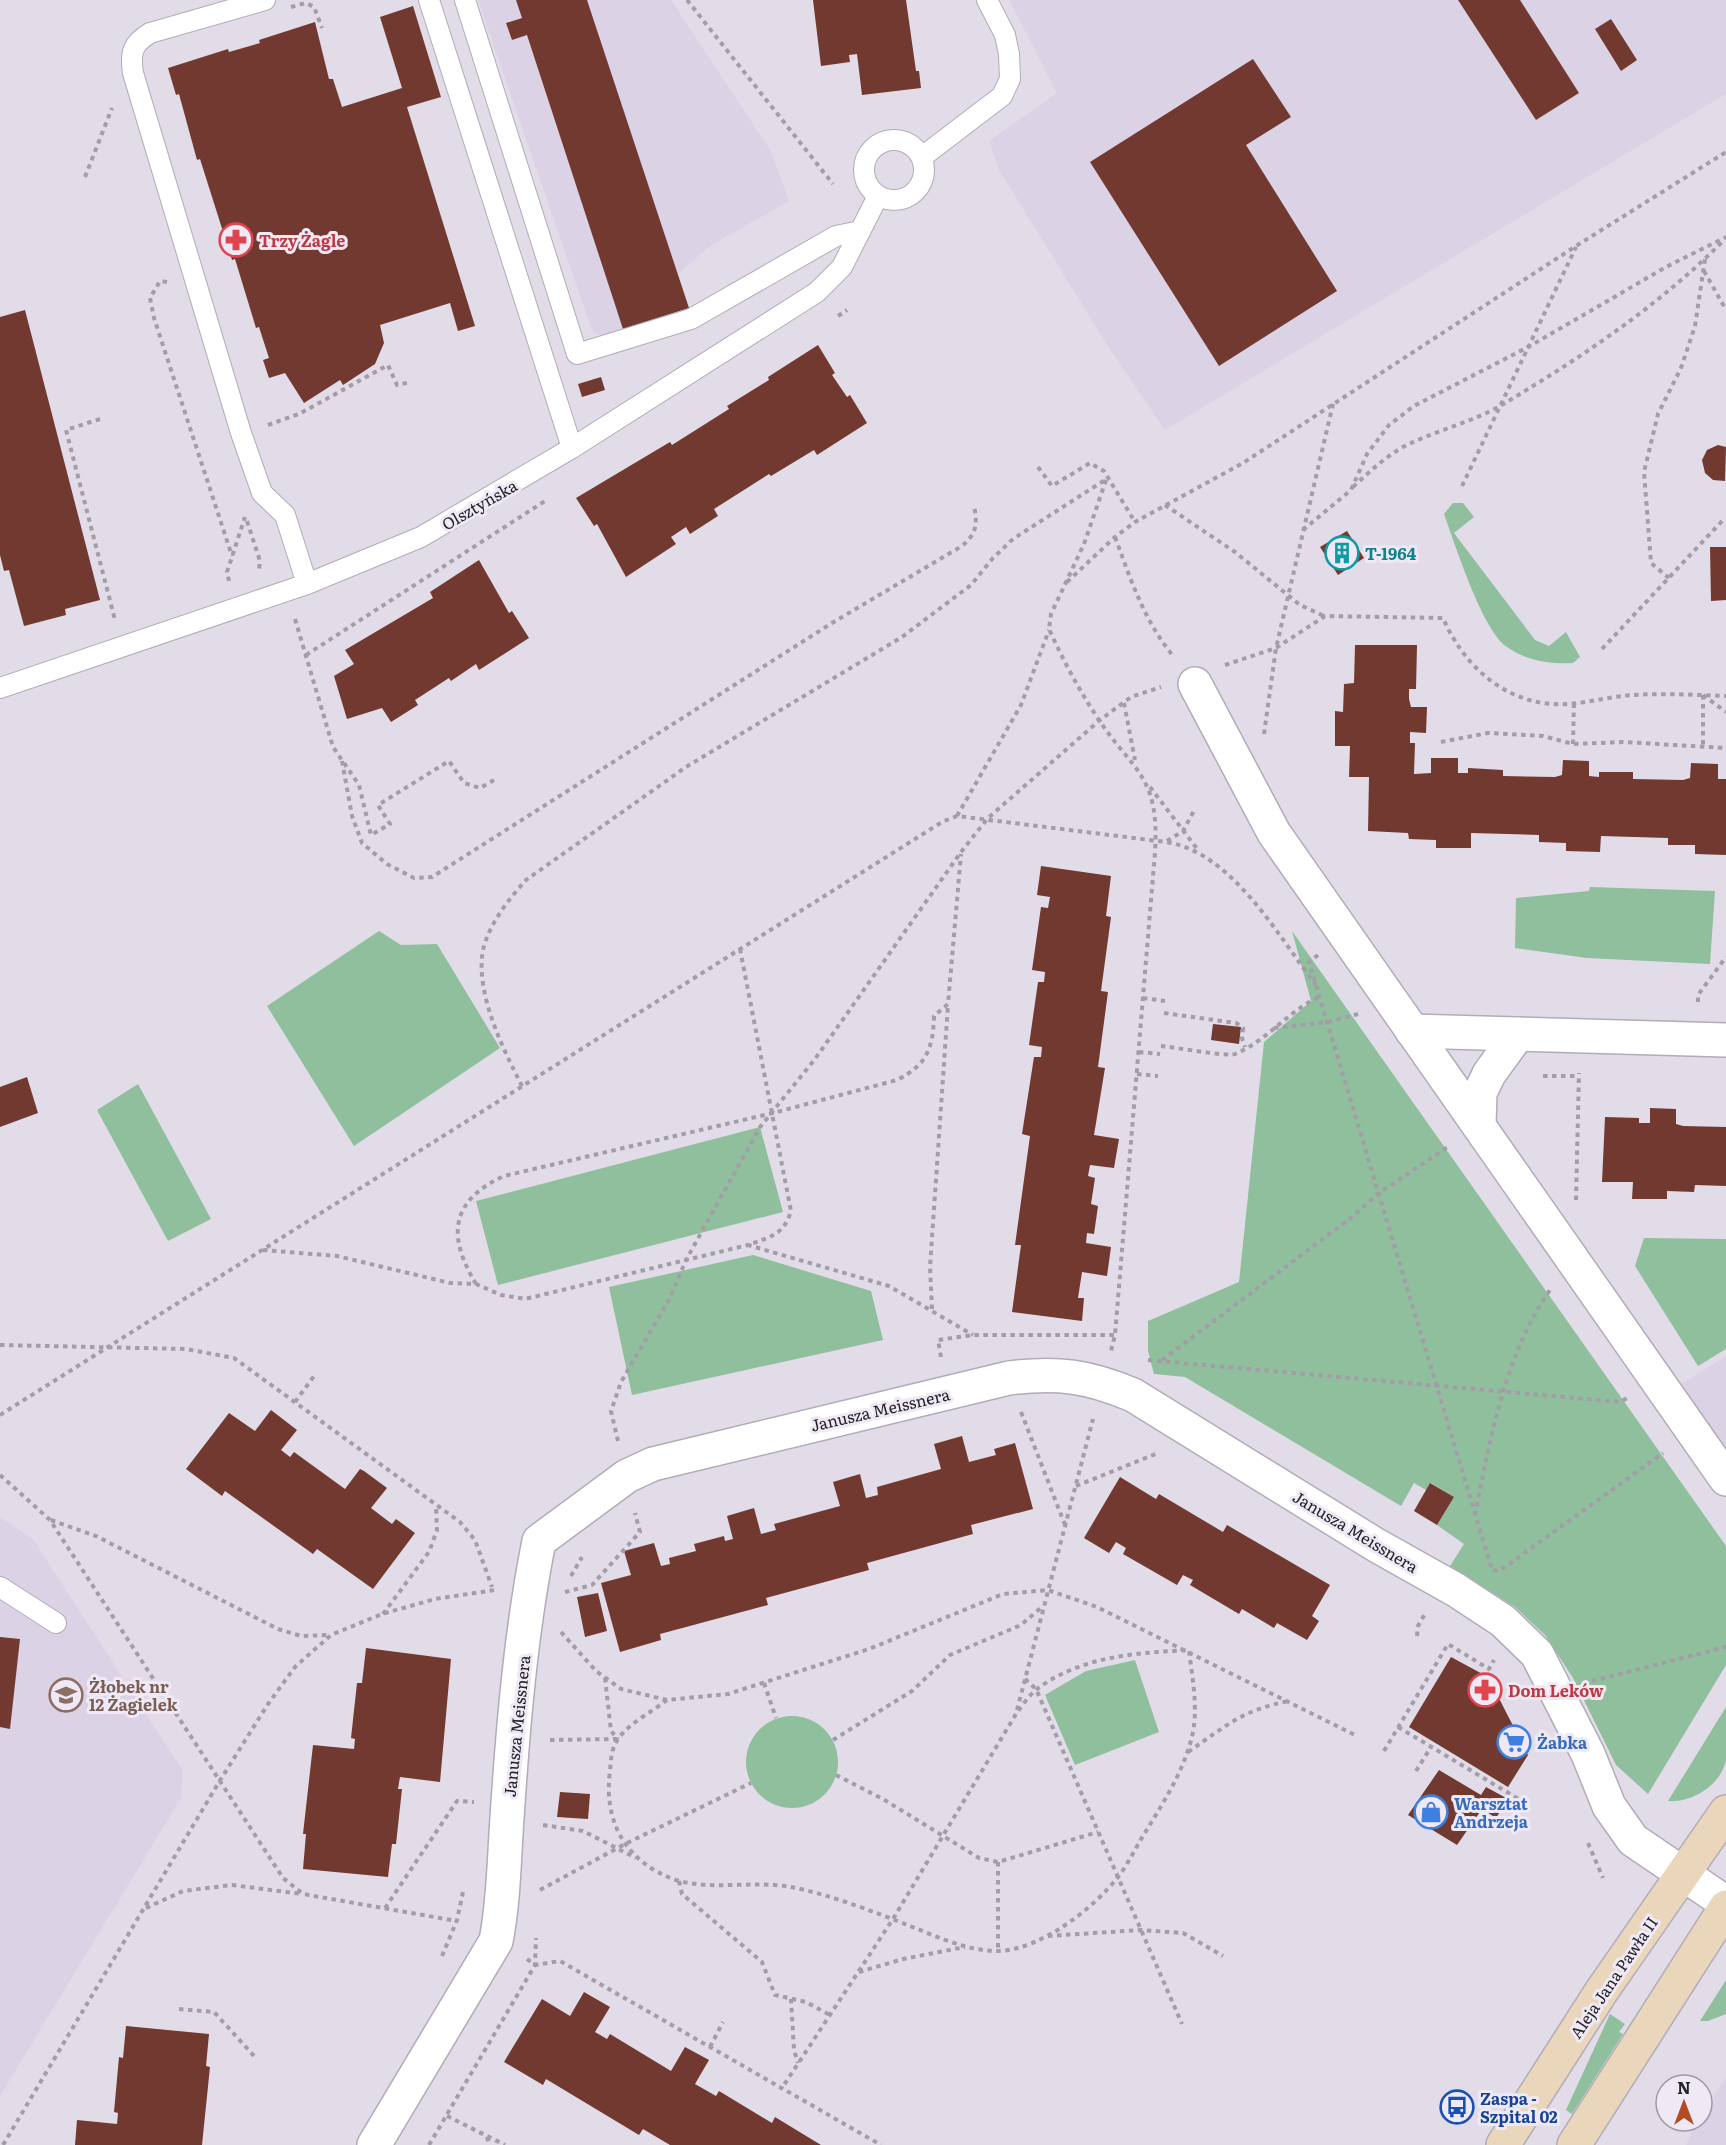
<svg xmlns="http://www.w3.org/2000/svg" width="1726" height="2145" viewBox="0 0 1726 2145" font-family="Literata,serif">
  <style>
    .built { fill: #dcd2e6 }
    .green { fill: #8fbf9d }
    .building { fill: #713930 }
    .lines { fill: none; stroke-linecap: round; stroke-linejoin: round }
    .service-casing { stroke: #b1acb8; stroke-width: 22 }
    .minor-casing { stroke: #b1acb8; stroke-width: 36 }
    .secondary-casing { stroke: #b1acb8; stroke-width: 36 }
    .path { stroke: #a29da7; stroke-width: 4; stroke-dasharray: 4.5 4.5; stroke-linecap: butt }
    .service { stroke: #fff; stroke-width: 20 }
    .minor { stroke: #fff; stroke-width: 33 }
    .secondary { stroke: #e9d6bb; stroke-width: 33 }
    .labels { text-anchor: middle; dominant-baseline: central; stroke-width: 6; stroke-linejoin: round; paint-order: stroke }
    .health-label { font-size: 16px; font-weight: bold; fill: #be3a42; stroke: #efe9f6; text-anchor: start }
    .street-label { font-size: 16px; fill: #242226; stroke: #efe9f6 }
    .culture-label { font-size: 16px; font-weight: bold; fill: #0d838f; stroke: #efe9f6; text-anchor: start }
    .education-label { font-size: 16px; font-weight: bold; fill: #785e54; stroke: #efe9f6; text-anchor: start }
    .shop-label { font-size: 16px; font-weight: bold; fill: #366cbe; stroke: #efe9f6; text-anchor: start }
    .transit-label { font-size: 16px; font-weight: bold; fill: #164399; stroke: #efe9f6; text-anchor: start }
  </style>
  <rect width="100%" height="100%" fill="#e2dce9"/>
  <g class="built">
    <path d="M478,0h193l100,151 18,50 -79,45 -32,28 11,34 -83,28 -13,-3z"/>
    <path d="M1009,0h717v94l-561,336 -59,-87 -107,-173 -10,-29 68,-48z"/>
    <path d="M1726,1356v95l-46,-66z"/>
    <path d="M0,1517l33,22 150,232 -2,27 -181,298z"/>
    <path d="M1726,2077v68h-40l7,-15 5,-9h4v-6z"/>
  </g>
  <g class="green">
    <path d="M1453,503h10l11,14 -20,16 81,107 14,6 17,-14 14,25 -7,6c-23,1 -46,-2 -66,-16 -25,-17 -52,-103 -63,-133z"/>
    <path d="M1590,887l125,4 -5,73 -123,-6 -72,-10 1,-50 73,-7z"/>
    <path d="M379,931l22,14 36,-1 63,104 -146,98 -87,-140z"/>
    <path d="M1292,931l434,615v119l-78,129 -32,-29 -43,-87 -28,-43 -30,-28 -65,-41 14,-22 -27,-19 17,-28 -23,-14 -5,7 -12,-7 -13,23 -216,-129 -31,-3 -6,-23v-30l91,-39 25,-240 47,-41z"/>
    <path d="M138,1084l73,135 -43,22 -71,-131z"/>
    <path d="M760,1127l23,85 -285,73 -22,-84z"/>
    <path d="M1644,1238l82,1v110l-28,17 -63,-100z"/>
    <path d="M753,1255l118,36 12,49 -251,55 -23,-108z"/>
    <path d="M1135,1660l24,72 -84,33 -30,-70 41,-24z"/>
    <path d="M1726,1707c0,16 0,36 0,53 -5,25 -34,43 -58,41z"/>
    <circle cx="792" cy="1762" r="46"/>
    <path d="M1726,1980v34l-18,7h-8z"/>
    <path d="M1610,2014l15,10 -6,8 4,2 -51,80 -6,-4z"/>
  </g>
  <g class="building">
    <path d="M516,0h71l102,308 -66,21 -96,-294 -15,5 -6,-17 16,-5z"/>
    <path d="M813,0h93l10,71h3l2,17 -59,7 -5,-41 -8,1 1,7 -29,4z"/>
    <path d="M1458,0h62l59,93 -43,27z"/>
    <path d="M413,6l28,91 -34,10 68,219 -17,5 -8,-28 -70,22 4,18 -9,21 -32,21 -3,-5 -36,23 -19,-30 -16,5 -6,-18 6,-2 -10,-31 -3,1 -21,-69 -3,1 -32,-101 -3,1 -18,-66 -3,1 -8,-27 60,-19 1,3 31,-9 -1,-3 56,-18 14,57h4l9,28 60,-19 -22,-71z"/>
    <path d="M1611,19l26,41 -16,11 -26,-42z"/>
    <path d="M1253,59l38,58 -45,28 91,146 -118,75 -129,-204z"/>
    <path d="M25,310l75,290 -35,9 1,6 -42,11 -15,-56 -5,1 -4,-16v-238z"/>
    <path d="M818,345l17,28 -3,2 15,22 3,-2 17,28 -50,32 -3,-5 -43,26 -2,-2 -55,35 4,7 -28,18 -4,-7 -15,10 5,7 -50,33 -29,-53 -3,2 -18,-28 94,-56 2,3 57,-36 -2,-3 42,-26 -1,-3z"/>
    <path d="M601,377l4,13 -23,7 -4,-13z"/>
    <path d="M1718,445l8,2 -1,34 -12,-1 -8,-7 -3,-13 5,-10z"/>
    <path d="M1347,531l17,27 -26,17 -18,-28z"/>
    <path d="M1710,547h16v53l-15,1z"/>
    <path d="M479,560l30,53 3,-2 17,27 -50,32 -3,-6 -25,17 -2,-3 -34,22 3,5 -27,17 -9,-14 -35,11 -13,-43 20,-12 -9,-14 88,-52 -3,-6z"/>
    <path d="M1355,645h62l-1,44h-7v10l2,8h16l-1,26 -16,-1v11h5l-1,31 17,-1v-15h27v15h10v-5l35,2v6l52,1 7,-2 1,-15 26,1v15l10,1v-5h34v7l50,1 7,-2 1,-15 27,1v15h8v76l-31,-1v-9h-27v-7l-67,-2 -1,16 -34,-1v-8l-27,-1v-7l-68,-2v15h-35v-8l-27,-1 -1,-6 -40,-2 1,-54h-20l1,-31h-15v-35l8,1 1,-28 10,-1z"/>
    <path d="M1041,866l70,10 -5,40 5,1 -10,74 7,1 -10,75 7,1 -11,67 25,4 -5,29 -24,-3 -2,11 7,2 -4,26 7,2 -4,28 -7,-1 -1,10 25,4 -4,29 -25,-4 -4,26h6l-2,23 -70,-9 9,-67h-6l15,-109 -8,-2 12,-77h7l1,-10 -13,-2 9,-63h6l1,-10 -13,-2 9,-63 7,1 2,-11 -13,-2z"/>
    <path d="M1213,1024l28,3 -2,17 -28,-4z"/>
    <path d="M27,1077l11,36 -38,14v-40z"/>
    <path d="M1650,1108l26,1v15l7,2 43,1v59l-31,-1 -1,7 -27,-1v8h-35l1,-17h-31l3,-65 34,1v5h11z"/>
    <path d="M271,1410l26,20 -16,20 9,7 4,-5 51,37 15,-20 4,2 23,17 -16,20 21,16 4,-5 19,14 -42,56 -56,-40 -4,5 -88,-63 -3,5 -36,-27 43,-56 26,18z"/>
    <path d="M962,1436l7,26 27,-7 -2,-6 21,-6 18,66 -62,16 2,9 -106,29 2,7 -103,28 2,7 -108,29 1,6 -41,12 -19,-69 30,-8 -7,-24 30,-8 7,23 9,-2 -1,-6 27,-7 -2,-7 30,-8 1,5 8,-2 -6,-23 27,-8 7,26 15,-4 -2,-6 66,-18 -7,-24 27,-8 6,24 12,-3 -1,-8 64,-18 -7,-25z"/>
    <path d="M1120,1477l36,22 3,-5 64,38 4,-7 103,60 -18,31 7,5 -12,19 -30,-17 -3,5 -32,-19 -3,5 -49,-29 3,-5 -10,-5 -6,10 -54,-31 3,-6 -10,-6 -7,11 -25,-15z"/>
    <path d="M1430,1483l24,14 -17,28 -23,-14z"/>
    <path d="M598,1593l9,38 -22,6 -8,-40z"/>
    <path d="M0,1637l20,2 -10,90 -10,-2z"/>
    <path d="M366,1648l85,11 -11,123 -40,-5 -2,12h4l-6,55h-4l-4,33 -85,-8 3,-35h-3l10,-89 41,4 1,-10 -4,-1 6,-55h5z"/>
    <path d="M1451,1657l37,20 40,78 -20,32 -99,-60z"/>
    <path d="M1439,1770l42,25 5,-8 22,12 -12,19 -14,-9 -25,36 -49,-30z"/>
    <path d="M560,1792l30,2 -2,25 -31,-2z"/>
    <path d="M584,1992l26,15 -15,25 12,7 3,-5 61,37 14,-24 24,13 -14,24 21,12 3,-5 53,32 3,-6 46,28h-151l-27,-16 -4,6 -93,-56 -3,6 -39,-23 38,-63 28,17z"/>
    <path d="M126,2026l83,8 -3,32 4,1 -8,78h-127l2,-25 40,4 1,-11 -4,-1 5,-55 4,1z"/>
  </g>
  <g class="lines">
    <g class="service-casing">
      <g id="service">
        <path d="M265,0l-115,33c-18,11 -20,20 -17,40l108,360 21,60 23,22 22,69"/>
        <path d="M429,0l143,448"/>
        <path d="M465,0l112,354 114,-35 145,-83 24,-5"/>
        <circle cx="894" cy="170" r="30"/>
        <path d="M922,157l80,-61 8,-17 -1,-25 -4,-19 -18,-35"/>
        <path d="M0,688l307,-104 114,-47 151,-89 245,-156 25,-25 36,-71"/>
        <path d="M0,1587l56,36"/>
      </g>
    </g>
    <g class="minor-casing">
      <g id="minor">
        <path d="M1195,684l79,149 452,646"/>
        <path d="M1412,1031l314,9"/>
        <path d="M1479,1124l1,-31 9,-19 29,-40"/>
        <path d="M374,2145l122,-204c8,-41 8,-82 11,-123 6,-92 14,-187 32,-277l88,-65 26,-12 356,-86c49,-6 79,-2 124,17l243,150 80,45 47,31 34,33 51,100 21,52 24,34 93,63"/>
      </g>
    </g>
    <g class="secondary-casing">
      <g id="secondary">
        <path d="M1503,2145l98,-153 125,-180"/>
        <path d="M1574,2145l152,-238"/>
      </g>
    </g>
    <g class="path">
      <path d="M687,0l146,184"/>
      <path d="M291,7l15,-4 8,4 8,21"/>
      <path d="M85,177l27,-69"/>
      <path d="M1704,271l22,39"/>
      <path d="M167,282l-7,-1 -10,17 4,20 78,238"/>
      <path d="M838,316l9,-6"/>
      <path d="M100,419l-34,11 49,190"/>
      <path d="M268,425l31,-11 89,-49 9,20 14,-3"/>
      <path d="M1038,467l14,19 38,-23 14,8 31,51"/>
      <path d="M1106,480l-22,64 -33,70 -2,15c13,29 29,59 46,85 37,58 65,59 60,138l-40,483 -4,16"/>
      <path d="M1462,486l114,-239"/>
      <path d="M1353,487c16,-15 31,-29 50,-40 31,-16 67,-24 97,-41 79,-47 159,-100 224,-166"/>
      <path d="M1165,505l70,47 65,53 24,11"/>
      <path d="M247,521l13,40 -1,8"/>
      <path d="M1303,530l48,-40 16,-36 22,-29 25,-19 116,-60 136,-79 60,-30"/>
      <path d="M1115,537c16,43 29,84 59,120"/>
      <path d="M1669,578l-18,-15 -7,-91 14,-58 23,-46 14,-42 10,-67"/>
      <path d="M229,581l-2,-9 18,-55"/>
      <path d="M1067,582l48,-45 20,-15 108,-59 333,-217 150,-94"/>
      <path d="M295,619l38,128 26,38 12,50 19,-11 -12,-19 71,-44 15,22 16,5 14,-8"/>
      <path d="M1602,649l121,-129"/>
      <path d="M306,655l239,-154"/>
      <path d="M1225,665l51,-17 49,-32 118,2c20,46 58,82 109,86 27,2 56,-8 82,-9 31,-2 62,0 92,1"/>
      <path d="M1703,695v52"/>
      <path d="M1703,695l23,17"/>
      <path d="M1124,703l11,57"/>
      <path d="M1264,734l12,-86 57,-244"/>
      <path d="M1441,742l47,-9 55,3 30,8 50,-2 103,6"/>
      <path d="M1573,744l1,-43"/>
      <path d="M342,761l10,55 10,27 25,21 27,14 18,-1 400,-254 130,-77c14,-12 16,-21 12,-40"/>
      <path d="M1150,787l48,63"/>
      <path d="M957,816l64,-111 28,-75"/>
      <path d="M1167,841l16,-10 12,-22"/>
      <path d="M740,949l51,262c-7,24 -21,26 -43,34l141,41 84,49"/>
      <path d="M1318,955l-9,7 183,608"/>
      <path d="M1143,998l22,3"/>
      <path d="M1698,1002v-7l28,-38"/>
      <path d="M1164,1013l72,10 7,5 -1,10 3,9"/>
      <path d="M1274,1028l53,-6 31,-8"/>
      <path d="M1161,1046c13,1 66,11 74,8 32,-13 53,-43 84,-57"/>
      <path d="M1139,1052l21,2"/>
      <path d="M1137,1074l21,2"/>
      <path d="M1543,1076h36"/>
      <path d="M522,1086c-19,-37 -47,-93 -39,-136 6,-26 26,-51 43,-70l160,-113 216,-130 69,-52 22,-27 20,-19 95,-61"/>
      <path d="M1576,1200l3,-127"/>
      <path d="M263,1250l74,6 113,27 26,1 25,11 24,4 223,-54"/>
      <path d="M476,1284c-29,-48 -26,-83 28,-108l269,-63 124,-33c30,-15 36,-32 37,-64l14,-12 13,-150"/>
      <path d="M932,1309l-2,-42 18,-262"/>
      <path d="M0,1345l186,4 48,9 226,164 15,18 17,47"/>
      <path d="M941,1357l-3,-17 35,-5h142"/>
      <path d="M1148,1360l472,42 7,-4"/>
      <path d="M1162,1360l190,-143 27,-24 70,-47"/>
      <path d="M295,1402l19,-26"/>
      <path d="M1021,1412l44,113"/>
      <path d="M0,1415l942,-593 15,-6 209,26c66,10 112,94 150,143"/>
      <path d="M618,1441l-7,-30 10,-29 49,-84 16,-38 74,-133 55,-68 146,-207 27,-34 112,-98 31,-23 30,-10"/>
      <path d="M0,1475l50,45 233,358 20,16 154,27"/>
      <path d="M1076,1486l82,-33"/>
      <path d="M1475,1515c15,-75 30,-161 75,-225"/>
      <path d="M51,1520l45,16 182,93 23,7 28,-1"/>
      <path d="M1493,1571l8,-1 162,-117"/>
      <path d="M571,1576l11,-19"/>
      <path d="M565,1592l27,-7 48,-53 -5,-19"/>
      <path d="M383,1614l46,-62 8,-22 -1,-24"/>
      <path d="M561,1632l35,39 25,18 46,11 61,-6 141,-45 134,-55 45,-4 49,17 260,129"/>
      <path d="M1417,1636l1,-10 8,-14"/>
      <path d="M605,1678l6,53 7,8"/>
      <path d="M1025,1679l11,10 146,335"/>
      <path d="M1592,1681l134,-34"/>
      <path d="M764,1683l12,35"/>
      <path d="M667,1700c-15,12 -38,23 -49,39 -7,10 -7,21 -8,32 -7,52 17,92 66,109 36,11 78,0 115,7 37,7 84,25 119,39 28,11 57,25 88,25 42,-1 95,-42 120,-74 10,-13 17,-28 25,-41 20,-33 42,-66 50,-104 5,-27 -1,-55 -4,-82 -53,3 -108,6 -152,39 -8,6 -15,17 -21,25l-123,205 -111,169"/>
      <path d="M1017,1710l76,-291"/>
      <path d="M1398,1727l129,77"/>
      <path d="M550,1740l68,-1"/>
      <path d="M833,1740l79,-49 38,-36 71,-30 22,-19"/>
      <path d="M1384,1751l64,-107 41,25 5,-9"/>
      <path d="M1188,1752c38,-26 54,-42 101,-51"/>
      <path d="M1416,1771l15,-24"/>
      <path d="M836,1775l47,24 96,59 19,4 100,-30"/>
      <path d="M543,1825l40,6 53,27"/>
      <path d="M1588,1843l15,35"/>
      <path d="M998,1862v89"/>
      <path d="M679,1881l3,13 80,68 13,33 31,7 24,13"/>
      <path d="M540,1890l85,-46 126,-61"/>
      <path d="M146,1908l37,-17 49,-6 70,9"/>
      <path d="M385,1908l72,-107 17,1"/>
      <path d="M1048,1936l93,-6 42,3 40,23"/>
      <path d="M442,1956l15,-36 6,-28"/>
      <path d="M527,1959l8,6 25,-4 321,184"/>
      <path d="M859,1972l44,-13 62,-12"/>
      <path d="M791,1999l3,51 4,13"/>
      <path d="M179,2009l35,3 41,45"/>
      <path d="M710,2047l13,-25"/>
      <path d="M447,2116l58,29"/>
      <path d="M487,2137l2,8"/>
      <path d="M3,2145l216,-363 49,-78 27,-37 36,-32 51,-21 53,-15 60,-9"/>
      <path d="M429,2145l106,-180 1,-27"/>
    </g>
    <use href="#service" class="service"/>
    <use href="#minor" class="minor"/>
    <use href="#secondary" class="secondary"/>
  </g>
  <defs>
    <g id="pharmacy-ring" transform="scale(1.725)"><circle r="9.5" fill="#efe9f6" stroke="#e0444e" stroke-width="1.5"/><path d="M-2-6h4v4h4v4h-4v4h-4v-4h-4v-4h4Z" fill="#e0444e"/></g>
    <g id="building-ring" transform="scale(1.725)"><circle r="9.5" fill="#efe9f6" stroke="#0f9aa8" stroke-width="1.5"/><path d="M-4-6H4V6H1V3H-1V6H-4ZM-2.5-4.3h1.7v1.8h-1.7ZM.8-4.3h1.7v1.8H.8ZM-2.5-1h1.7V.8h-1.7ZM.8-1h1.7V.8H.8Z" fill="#0f9aa8"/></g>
    <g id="school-ring" transform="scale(1.725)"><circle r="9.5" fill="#efe9f6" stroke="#8d6e63" stroke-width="1.5"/><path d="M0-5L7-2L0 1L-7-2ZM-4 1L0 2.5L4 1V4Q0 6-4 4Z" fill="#8d6e63"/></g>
    <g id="supermarket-ring" transform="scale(1.725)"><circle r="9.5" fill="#efe9f6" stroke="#3f7fe0" stroke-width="1.5"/><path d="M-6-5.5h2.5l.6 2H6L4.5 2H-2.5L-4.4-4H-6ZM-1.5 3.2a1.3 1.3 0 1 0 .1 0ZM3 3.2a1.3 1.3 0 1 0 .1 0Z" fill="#3f7fe0"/></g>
    <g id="shop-ring" transform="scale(1.725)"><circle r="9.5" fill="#efe9f6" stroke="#3f7fe0" stroke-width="1.5"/><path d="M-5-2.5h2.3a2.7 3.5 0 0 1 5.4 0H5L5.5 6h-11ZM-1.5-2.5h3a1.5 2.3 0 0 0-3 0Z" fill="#3f7fe0"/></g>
    <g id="bus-ring" transform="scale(1.725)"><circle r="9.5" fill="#efe9f6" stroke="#1a4fb4" stroke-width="1.5"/><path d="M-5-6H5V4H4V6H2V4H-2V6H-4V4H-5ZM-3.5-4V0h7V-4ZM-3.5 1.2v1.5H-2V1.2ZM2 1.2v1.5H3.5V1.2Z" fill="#1a4fb4"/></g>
  </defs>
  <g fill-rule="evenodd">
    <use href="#pharmacy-ring" x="236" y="240"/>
    <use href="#building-ring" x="1342" y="553"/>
    <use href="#pharmacy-ring" x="1485" y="1690"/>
    <use href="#school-ring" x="66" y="1695"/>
    <use href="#supermarket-ring" x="1514" y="1742"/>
    <use href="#shop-ring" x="1431" y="1812"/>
    <use href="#bus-ring" x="1457" y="2107"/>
  </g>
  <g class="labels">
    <g class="health-label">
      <text x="259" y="240">Trzy Żagle</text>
      <text x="1508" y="1690">Dom Leków</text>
    </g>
    <g class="street-label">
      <text transform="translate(479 504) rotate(-30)">Olsztyńska</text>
      <text transform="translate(880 1409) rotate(-13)">Janusza Meissnera</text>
      <text transform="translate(1356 1531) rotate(31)">Janusza Meissnera</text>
      <text transform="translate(516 1726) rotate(-84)">Janusza Meissnera</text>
      <text transform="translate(1613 1977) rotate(-56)">Aleja Jana Pawła II</text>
    </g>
    <g class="culture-label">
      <text x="1365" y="553">T-1964</text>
    </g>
    <g class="education-label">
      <text x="89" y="1686">Żłobek nr<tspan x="89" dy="18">12 Żagielek</tspan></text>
    </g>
    <g class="shop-label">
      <text x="1537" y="1742">Żabka</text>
      <text x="1454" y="1803">Warsztat<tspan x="1454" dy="18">Andrzeja</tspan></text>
    </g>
    <g class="transit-label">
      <text x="1480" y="2098">Zaspa -<tspan x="1480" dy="18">Szpital 02</tspan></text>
    </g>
  </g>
  <g transform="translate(1684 2103)"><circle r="28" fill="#efe9f6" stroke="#9e99a3" stroke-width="1.5"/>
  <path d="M0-4.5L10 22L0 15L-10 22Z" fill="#b34c24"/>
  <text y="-9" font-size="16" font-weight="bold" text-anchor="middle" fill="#242226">N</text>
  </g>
</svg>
